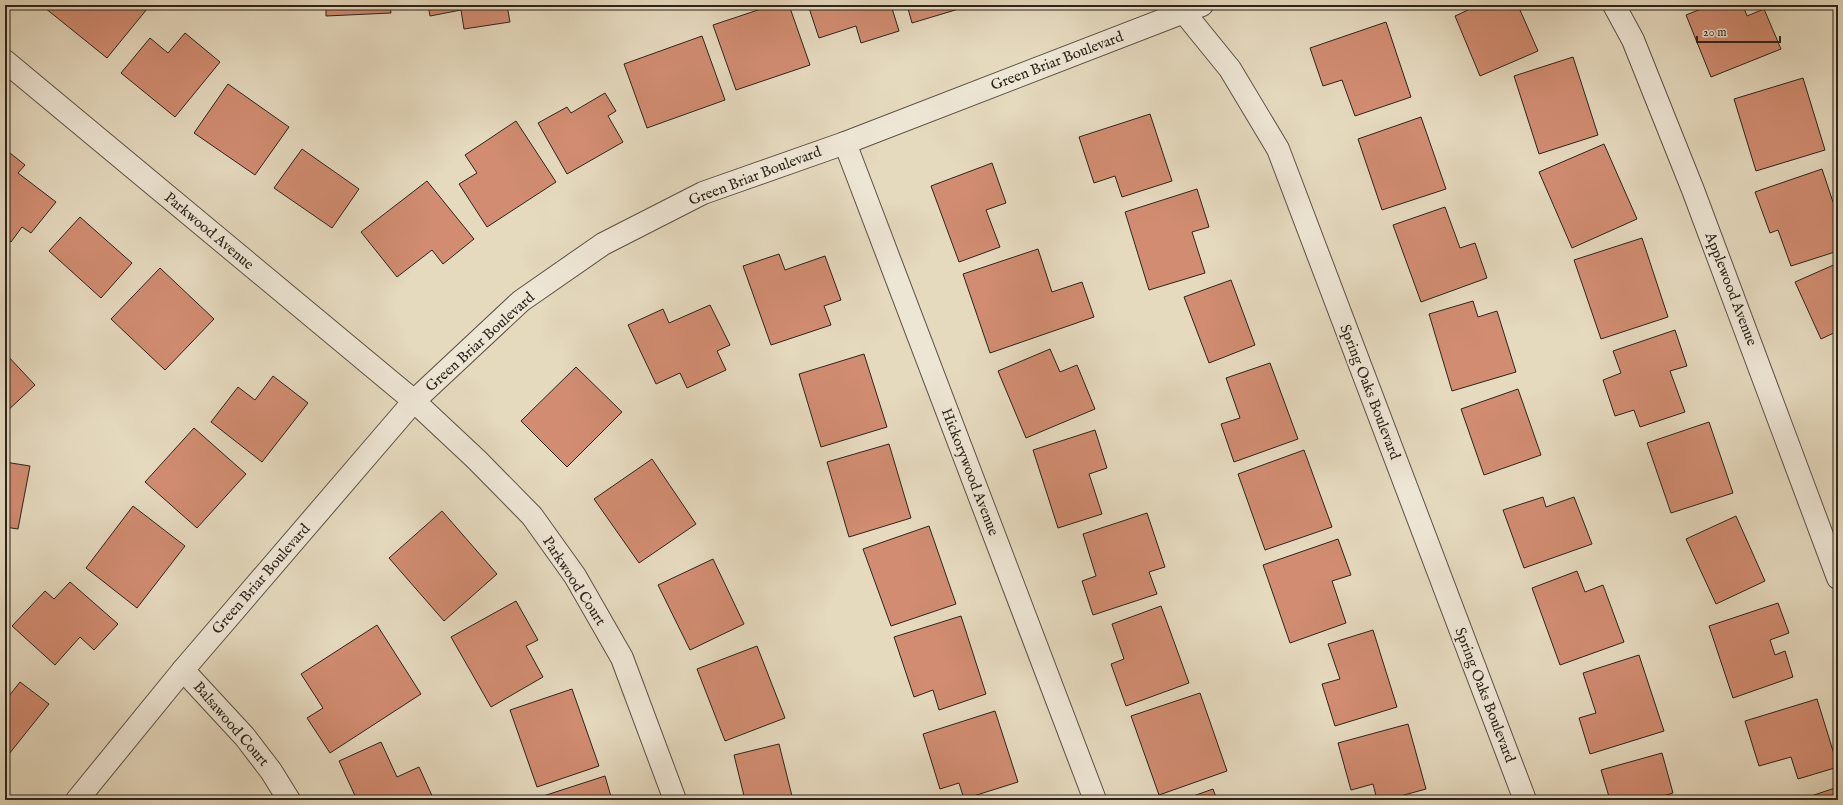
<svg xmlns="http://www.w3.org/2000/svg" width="1843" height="805" viewBox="0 0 1843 805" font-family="'IM FELL English',serif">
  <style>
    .building { fill: #d18c71; stroke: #2d241b }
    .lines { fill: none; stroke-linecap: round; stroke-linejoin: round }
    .minor-casing { stroke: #5b5144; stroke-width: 24 }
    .minor { stroke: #eee6d5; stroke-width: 22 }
    .labels { text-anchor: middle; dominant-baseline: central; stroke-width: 4; stroke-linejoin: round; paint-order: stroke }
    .street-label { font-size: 15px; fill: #2d241b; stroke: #eee6d5 }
  </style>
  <rect width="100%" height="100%" fill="#e5d9be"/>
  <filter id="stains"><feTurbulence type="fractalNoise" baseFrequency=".005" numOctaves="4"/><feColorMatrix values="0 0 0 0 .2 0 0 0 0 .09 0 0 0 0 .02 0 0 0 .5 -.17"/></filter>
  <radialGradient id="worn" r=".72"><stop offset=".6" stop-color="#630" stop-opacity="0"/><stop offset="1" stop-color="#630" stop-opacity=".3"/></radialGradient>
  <g class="building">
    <path d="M48,5h95l4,4 -40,49 -62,-50z"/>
    <path d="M326,5h64l1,8 -65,3z"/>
    <path d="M428,5h79l3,17 -46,7 -3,-19 -31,6z"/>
    <path d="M773,5h16l21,60 -74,25 -23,-65z"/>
    <path d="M808,5h83l8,26 -38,12 -5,-17 -37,12z"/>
    <path d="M907,5h65l-60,18z"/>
    <path d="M1465,5h67l-12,5 18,41 -58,25 -25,-60 13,-6z"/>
    <path d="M1711,5h32l4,11 17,-7 17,40 -70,28 -25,-62z"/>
    <path d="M1386,22l25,75 -56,19 -13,-36 -19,6 -13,-38z"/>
    <path d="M185,33l35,29 -45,55 -54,-44 29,-35 18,15z"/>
    <path d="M702,36l23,64 -78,28 -23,-64z"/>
    <path d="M1573,57l25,78 -59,19 -25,-78z"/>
    <path d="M1803,78l22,72 -69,21 -22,-72z"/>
    <path d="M228,84l61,43 -34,48 -61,-42z"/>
    <path d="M605,93l11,18 -8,5 15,26 -56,32 -29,-51 29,-16 4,6z"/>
    <path d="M1150,114l22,67 -50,16 -7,-21 -21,7 -15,-46z"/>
    <path d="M1421,117l25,72 -64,21 -24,-71z"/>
    <path d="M516,121l40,61 -69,45 -28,-43 18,-11 -12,-18z"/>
    <path d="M1604,144l33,75 -65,29 -33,-76z"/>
    <path d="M5,149l20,16 -7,8 38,29 -25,31 -9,-6 -11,15 -6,-5z"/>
    <path d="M302,149l57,40 -27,39 -58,-40z"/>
    <path d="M992,163l14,40 -20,7 14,37 -41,15 -28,-76z"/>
    <path d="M1822,169l16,48v34l-47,15 -13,-36 -8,3 -15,-41z"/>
    <path d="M427,181l47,58 -31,25 -11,-14 -35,27 -36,-45z"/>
    <path d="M1197,189l12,38 -17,5 13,41 -56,17 -24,-78z"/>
    <path d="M1445,207l15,41 15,-5 12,35 -66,24 -28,-77z"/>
    <path d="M80,217l52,46 -31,35 -52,-47z"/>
    <path d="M1642,238l26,79 -67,22 -27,-79z"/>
    <path d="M1038,249l14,43 30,-10 12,35 -104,36 -27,-79z"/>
    <path d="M779,254l6,16 40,-14 16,44 -17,6 7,19 -60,20 -28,-79z"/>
    <path d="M1838,263v68l-17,8 -26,-57z"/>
    <path d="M160,268l54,51 -49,51 -54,-51z"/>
    <path d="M1231,280l24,65 -46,18 -25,-66z"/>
    <path d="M1473,301l5,16 19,-6 19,61 -64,19 -23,-77z"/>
    <path d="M710,305l20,40 -13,6 9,19 -39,18 -7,-15 -24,11 -28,-59 35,-16 6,14z"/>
    <path d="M1675,330l12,36 -17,5 15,41 -45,15 -6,-17 -19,6 -12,-36 18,-7 -8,-22z"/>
    <path d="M1050,349l10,23 17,-7 18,44 -69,29 -28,-67z"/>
    <path d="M5,353l30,32 -30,28z"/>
    <path d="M864,354l23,73 -66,20 -22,-73z"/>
    <path d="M1270,363l28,76 -64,23 -13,-38 19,-6 -14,-40z"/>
    <path d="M576,367l46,45 -55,55 -46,-46z"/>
    <path d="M273,376l35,27 -46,59 -51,-40 27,-35 17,13z"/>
    <path d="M1518,389l23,66 -57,20 -23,-66z"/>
    <path d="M1709,422l24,71 -62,20 -24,-70z"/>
    <path d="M194,428l52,46 -49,54 -52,-46z"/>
    <path d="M1095,430l12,38 -18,6 13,40 -44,14 -25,-78z"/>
    <path d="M889,444l22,74 -62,19 -22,-75z"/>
    <path d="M1304,450l28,77 -67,23 -27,-76z"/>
    <path d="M652,459l44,65 -57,39 -45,-64z"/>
    <path d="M5,462l25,4 -12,63 -13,-2z"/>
    <path d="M1543,497l3,10 28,-10 18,47 -68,24 -21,-58z"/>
    <path d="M133,506l52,40 -48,62 -51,-40z"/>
    <path d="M442,511l55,63 -53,47 -55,-63z"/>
    <path d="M1147,513l18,54 -16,5 8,22 -64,21 -11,-34 14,-5 -13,-42z"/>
    <path d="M1736,516l29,65 -49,23 -30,-65z"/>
    <path d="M929,526l27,78 -65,22 -28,-77z"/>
    <path d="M1338,539l13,36 -19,6 14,42 -56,20 -27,-78z"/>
    <path d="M713,559l31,65 -54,26 -32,-65z"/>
    <path d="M1577,571l8,21 18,-7 21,57 -64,23 -28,-77z"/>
    <path d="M70,582l48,42 -24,26 -14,-13 -25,28 -43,-39 33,-35 9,8z"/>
    <path d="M516,601l22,39 -12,6 17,31 -52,30 -40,-70z"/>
    <path d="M1778,603l11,30 -19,7 5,15 10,-4 8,26 -60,21 -24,-72z"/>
    <path d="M1161,606l28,77 -63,23 -15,-42 13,-5 -12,-35z"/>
    <path d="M961,616l25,78 -47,16 -6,-20 -19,7 -20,-60z"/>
    <path d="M377,625l44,69 -91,59 -23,-35 16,-10 -22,-34z"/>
    <path d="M1373,630l24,77 -62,19 -13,-42 18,-5 -12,-35z"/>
    <path d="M757,646l28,72 -60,23 -28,-72z"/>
    <path d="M1639,655l25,76 -74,23 -11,-36 17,-5 -13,-40z"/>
    <path d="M20,682l29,22 -44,55v-58z"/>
    <path d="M572,689l27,77 -62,21 -27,-77z"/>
    <path d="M1200,693l27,78 -68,24 -28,-79z"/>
    <path d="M1817,699l21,68 -40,12 -7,-22 -32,9 -14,-45z"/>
    <path d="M995,711l23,71 -54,17 -5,-16 -19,6 -17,-55z"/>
    <path d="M1408,724l18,65 -40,11h-9l-4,-16 -22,6 -13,-47z"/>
    <path d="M381,742l16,35 22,-10 15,33h-77l-18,-39z"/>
    <path d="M779,744l14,56h-48l-11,-45z"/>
    <path d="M1662,753l11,40 -16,5 1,2h-48l-9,-30z"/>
    <path d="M605,776l7,24 -78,-1z"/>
    <path d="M1838,787v13h-39z"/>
    <path d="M1213,789l4,11h-35z"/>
  </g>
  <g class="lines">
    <g class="minor-casing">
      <g id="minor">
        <path d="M1178,5l52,64 48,80 247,651"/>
        <path d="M1614,5l19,35 60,150 145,388"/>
        <path d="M5,61l409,340 63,59 55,56 43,60 47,82 53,142"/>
        <path d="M845,143l250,657"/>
        <path d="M183,670l62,67 26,34 18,29"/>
        <path d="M77,800l106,-130 231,-269 107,-100 82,-57 100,-51 142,-50 357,-138"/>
      </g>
    </g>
    <use href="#minor" class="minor"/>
  </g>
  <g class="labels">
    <g class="street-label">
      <text transform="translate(1057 61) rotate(-21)">Green Briar Boulevard</text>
      <text transform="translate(755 176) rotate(-21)">Green Briar Boulevard</text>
      <text transform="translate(209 231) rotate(40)">Parkwood Avenue</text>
      <text transform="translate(1731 289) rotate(69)">Applewood Avenue</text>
      <text transform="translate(480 342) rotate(-42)">Green Briar Boulevard</text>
      <text transform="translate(1370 392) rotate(69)">Spring Oaks Boulevard</text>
      <text transform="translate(970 472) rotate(69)">Hickorywood Avenue</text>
      <text transform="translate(261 579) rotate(-49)">Green Briar Boulevard</text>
      <text transform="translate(574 581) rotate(57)">Parkwood Court</text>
      <text transform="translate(1485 695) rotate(69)">Spring Oaks Boulevard</text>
      <text transform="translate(231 724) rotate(49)">Balsawood Court</text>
    </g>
  </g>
  <rect width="1843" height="805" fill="none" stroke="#e5d9be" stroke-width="20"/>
  <rect x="6" y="6" width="1831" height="793" fill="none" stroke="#2d241b" stroke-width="2"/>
  <rect x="10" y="10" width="1823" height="785" fill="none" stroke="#2d241b"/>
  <path d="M1697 36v6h83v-6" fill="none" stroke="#2d241b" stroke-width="2"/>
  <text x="1703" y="36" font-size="12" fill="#2d241b" stroke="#eee6d5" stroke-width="3" paint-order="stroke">20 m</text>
  <rect width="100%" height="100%" filter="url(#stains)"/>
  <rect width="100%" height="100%" fill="url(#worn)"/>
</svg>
